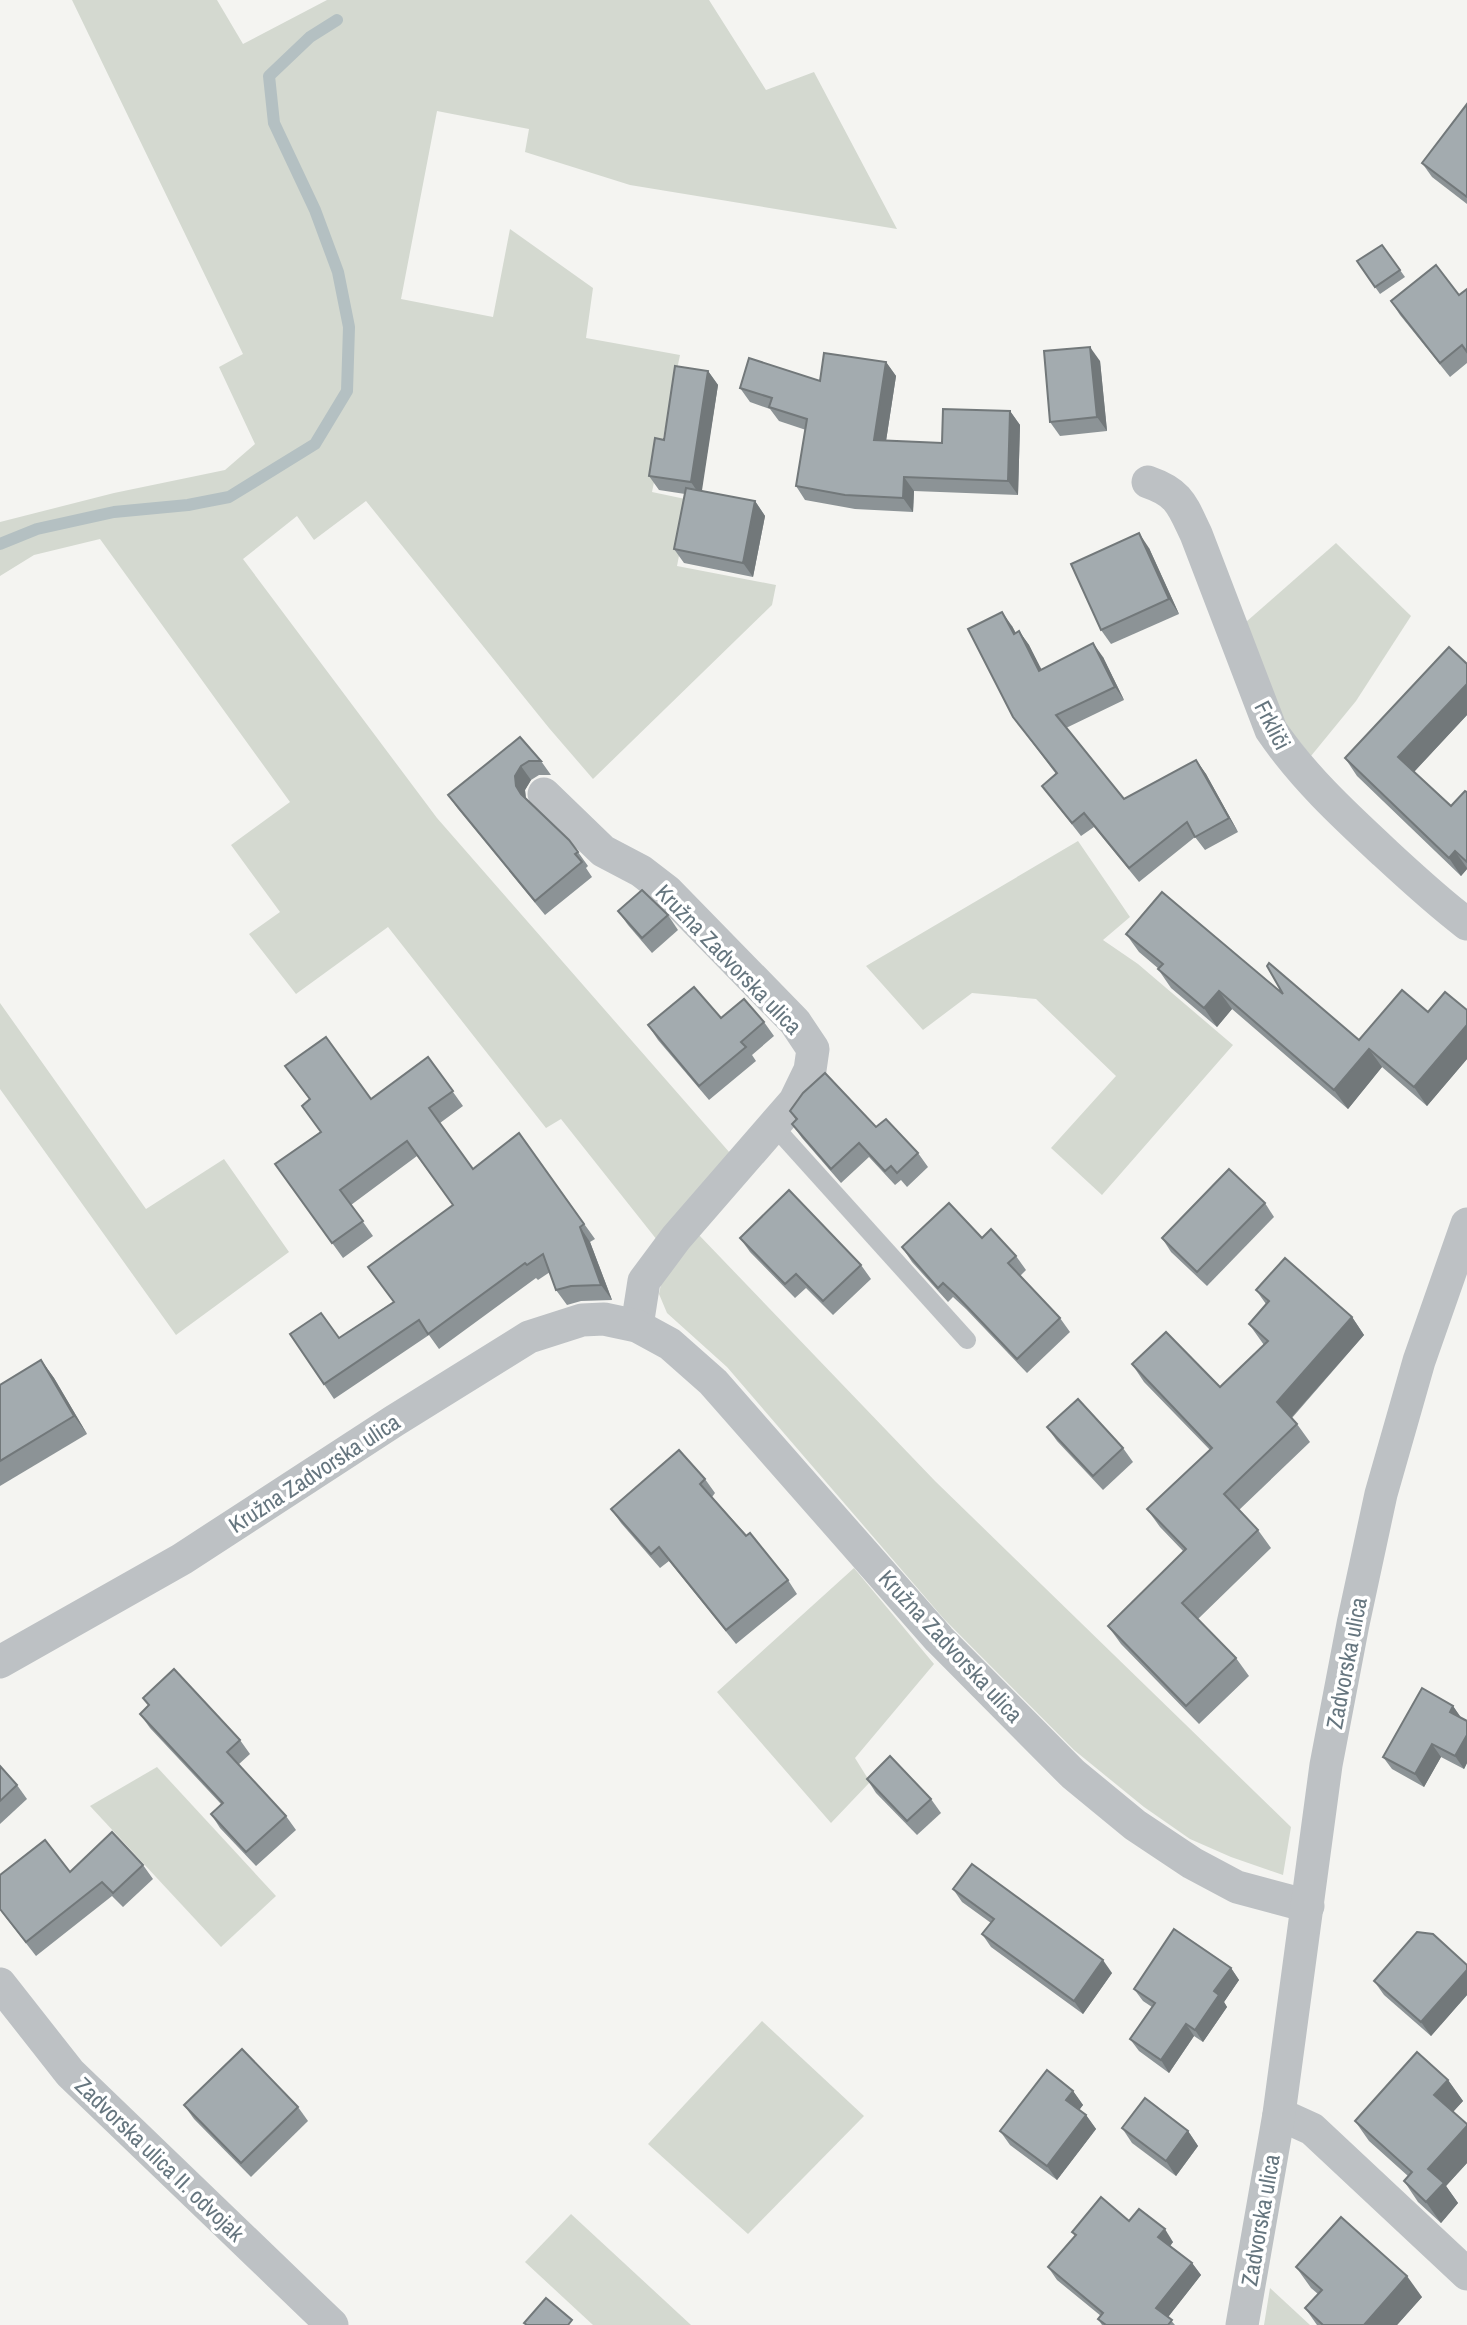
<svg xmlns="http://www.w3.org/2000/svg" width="1467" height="2325" viewBox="0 0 1467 2325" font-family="'Archivo Narrow',sans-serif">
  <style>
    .green { fill: #d4d9d0 }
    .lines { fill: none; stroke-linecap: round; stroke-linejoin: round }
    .stream { stroke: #b4c0c2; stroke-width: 12 }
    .service { stroke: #bdc1c4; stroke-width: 18 }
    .minor { stroke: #bdc1c4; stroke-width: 33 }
    .wall { fill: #8c9396 }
    .shaded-wall { fill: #72787a }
    .building { fill: #a3abaf; stroke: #72787a; stroke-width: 2 }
    .labels { text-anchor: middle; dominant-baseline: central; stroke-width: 7; stroke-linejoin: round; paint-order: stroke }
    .street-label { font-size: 23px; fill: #66767f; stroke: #fff }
  </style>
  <rect width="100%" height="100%" fill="#f4f4f1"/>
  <g class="green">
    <path d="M72,0h145l26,44 84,-44h382l57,90 48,-18 83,157 -267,-44 -105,-33 4,-23 -92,-18 -36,188 92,18 17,-88 83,59 -7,50 94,17 -28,137 38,8 -13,66 99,19 -4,20 -179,174 -44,-51 -183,-227 -52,39 -17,-24 -54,43 194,259 293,335 -73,87 -96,-121 -15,9 -158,-201 -92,67 -47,-60 31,-22 -49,-67 59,-43 -190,-263 -66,16 -34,21v-54l114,-29 111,-23 30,-26 -36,-77 24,-13z"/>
    <path d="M1336,543l75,73 -55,85 -45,55 -22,-27 -19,-38 -24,-69z"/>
    <path d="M1078,841l52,76 -27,23 35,24 95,81 -131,150 -51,-47 65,-72 -80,-77 -64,-6 -49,37 -57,-64z"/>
    <path d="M0,1003l146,206 78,-50 65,93 -113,83 -176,-246z"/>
    <path d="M698,1234l237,247 356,346 -8,48 -52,-18 -41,-18 -46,-32 -70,-57 -130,-131 -217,-252 -60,-54 -8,-19 3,-15z"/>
    <path d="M854,1568l80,96 -79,94 15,24 -39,41 -114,-131z"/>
    <path d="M157,1767l119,129 -55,51 -131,-141z"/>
    <path d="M762,2021l102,95 -116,118 -100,-90z"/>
    <path d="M571,2214l120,111h-98l-68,-63z"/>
    <path d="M1270,2288l40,37h-46z"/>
  </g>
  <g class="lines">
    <path class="stream" d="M0,544l37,-15 77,-17 74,-7 41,-8 86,-53 32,-53 2,-64 -11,-55 -23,-62 -41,-87 -5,-47 41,-39 27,-17"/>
    <path class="service" d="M773,1125l194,215"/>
    <g class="minor">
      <path d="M1148,482c32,11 34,23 48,52l75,196c32,47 72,84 114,123 27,25 53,49 82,71"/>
      <path d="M544,794l59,57 38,20 26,20 128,131 18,27 -3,21 -15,31 -119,137 -32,43 -7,45"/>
      <path d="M0,1662l182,-103 212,-138 135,-84 53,-17 22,-1 33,7 33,18 43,38 226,257 134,135 62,51 57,38 45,24 71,19"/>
      <path d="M0,1984l70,89 262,252"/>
      <path d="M1279,2114l33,15 155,145"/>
      <path d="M1242,2325l37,-211 47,-349 27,-141 28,-130 38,-133 48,-137"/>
    </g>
  </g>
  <g class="wall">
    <path d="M1467,104v100l-35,-27 -10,-14z"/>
    <path d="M1382,245l23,32 -25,17 -23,-33z"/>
    <path d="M1467,289v74l-17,14 -50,-62 -9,-14 68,-6z"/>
    <path d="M1100,361l7,70 -47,5 -10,-14z"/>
    <path d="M886,362l10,14 -10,65 56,2 68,-32 10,14 -2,70 -104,-4 -1,21 -58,-3 -50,-9 -9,-14 10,-56 -27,-9 -9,-12 -20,-7 -10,-14 80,-7z"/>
    <path d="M708,371l10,14 -17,106 54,10 10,15 -12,61 -69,-14 -10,-14 11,-55 -26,-4 -10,-14 15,-36z"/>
    <path d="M1149,548l30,66 -68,30 -10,-14z"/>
    <path d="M1012,626l4,7 3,-2 10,14 12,25 62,-13 21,43 -58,28 58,71 72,-39 10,14 32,58 -33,18 -10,-13 -56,45 -45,-55 -13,9 -39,-50 14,-12 -43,-57z"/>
    <path d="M1467,664v51l-53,57 37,34 16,-14v77l-6,7 -104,-100 -12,-18z"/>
    <path d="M520,737l21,24 10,14h-12l-8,5 -6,10 1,9 52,53 10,14 -2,2 6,9 -47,38 -87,-106 -10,-14z"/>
    <path d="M618,911l50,4 10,15 -26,23 -24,-28z"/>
    <path d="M1126,934l157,60 76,46 69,-28 39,-2v49l-40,47 -45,-39 -34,42 -116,-100 -15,18 -46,-39 -13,-19h1l-20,-17z"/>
    <path d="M721,1018l43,4 10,14 -22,19 4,6 -47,39 -51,-60 -10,-15z"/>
    <path d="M428,1057l35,49 -23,17 33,46 46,-36 76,106 -5,3 22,58 -31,1 -14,4 -11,-15 -6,-18 -12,8 -2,-2 -97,71 -10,-14 -95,64 -44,-65 49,4 54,-36 60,-97 -36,-49 -66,49 22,31 -30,22 -68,-94 45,-32 -11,-33 -24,-33 86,33z"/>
    <path d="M790,1111l86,16 42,26 10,14 -21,20 -6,-7 -6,5 -26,-28 -28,26 -39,-45 -10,-14 4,-4z"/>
    <path d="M1265,1203l9,14 -67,69 -36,-34 -9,-14z"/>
    <path d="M740,1238l121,27 10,14 -38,36 -27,-27 -11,10 -45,-46z"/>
    <path d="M982,1238l34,18 10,14 -6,6 40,42 10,14 -43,41 -61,-64 -13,-12 -5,5 -36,-40 -10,-15z"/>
    <path d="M1256,1290l96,27 12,18 -72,83 5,6 13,18 -71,68 19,20 13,18 -73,71 38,39 13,18 -50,48 -78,-80 -13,-18 76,-74 -24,-25 -13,-18 63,-59 -66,-68 -12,-18 88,23 44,-42 -15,-21 17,-20z"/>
    <path d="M41,1360l13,18 33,56 -87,52v-101z"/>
    <path d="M1047,1427l76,21 10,14 -30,28 -46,-49z"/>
    <path d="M705,1479l10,14 -3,4 76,83 9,14 -61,50 -67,-83 -9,7 -39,-45 -10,-14z"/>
    <path d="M143,1698l97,42 10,14 -12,11 48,51 10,14 -40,36 -36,-38 -9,-14 10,-10 -71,-76 -10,-14 9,-8z"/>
    <path d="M1453,1706l8,12 6,3v42l-3,6 -23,-12 -17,30 -32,-18 -9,-12z"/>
    <path d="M0,1766l17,19 10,14 -27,25z"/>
    <path d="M867,1779l64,20 10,14 -24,22 -41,-42z"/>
    <path d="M143,1865l10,14 -30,28 -11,-11 -76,60 -36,-46v-35l70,-3z"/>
    <path d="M953,1889l159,84 -29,41 -92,-67 -9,-13 9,-11 -29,-21z"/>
    <path d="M1467,1965v30l-36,41 -47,-41 -10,-14z"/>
    <path d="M1231,1968l8,12 -15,22 3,5 -24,35 -9,-6 -25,37 -30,-22 -9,-12 22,-32 -9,-6 -9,-12z"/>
    <path d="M1448,2080l15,21 -10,11 14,12v39l-21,23 12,17 -17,20 -23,-21 -14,-21 4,-5 -39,-35 -14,-20z"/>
    <path d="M1073,2091l10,14 -4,5 7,5 10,14 -39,51 -47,-35 -10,-14z"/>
    <path d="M184,2105l114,2 10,14 -57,56 -57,-58z"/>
    <path d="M1122,2128l66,3 10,15 -22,30 -44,-33z"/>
    <path d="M1129,2221l44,21 -3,4 22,17 9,12 -33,42 7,8h-73l-4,-6 3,-3 -44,-36 -9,-13 27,-31 -3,-4z"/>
    <path d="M1296,2267l126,30 -25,28h-80l-12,-17 13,-14 -7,-6z"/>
  </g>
  <g class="shaded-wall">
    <path d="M1090,347l10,14 7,70 -10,-14z"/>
    <path d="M886,362l10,14 -12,78 -10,-14z"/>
    <path d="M708,371l10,14 -17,112 -10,-15z"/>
    <path d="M1010,411l10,14 -2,70 -10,-14z"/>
    <path d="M904,477l10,14 -1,21 -10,-14z"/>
    <path d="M755,501l10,15 -12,61 -10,-14z"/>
    <path d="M1139,533l10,15 30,66 -10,-15z"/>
    <path d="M1002,612l10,14 11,22 -9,-14z"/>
    <path d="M1019,631l10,14 20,39 -10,-13z"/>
    <path d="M1093,643l10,14 21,43 -9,-13z"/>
    <path d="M1467,684v31l-56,60 -13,-18z"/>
    <path d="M1196,760l10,14 32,58 -9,-14z"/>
    <path d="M521,766l10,14 -6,10 1,10 5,8 -15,-22 -1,-10z"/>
    <path d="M1455,851l12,17v1l-6,7 -12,-18z"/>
    <path d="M1219,991l13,18 -15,18 -13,-19z"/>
    <path d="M1467,1025v34l-40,47 -13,-19z"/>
    <path d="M1369,1049l13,18 -34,42 -14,-19z"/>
    <path d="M580,1227l10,15 22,58 -11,-15z"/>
    <path d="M1352,1317l12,18 -75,85 -12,-18z"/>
    <path d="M41,1360l13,18 33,56 -13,-18z"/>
    <path d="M1453,1706l9,13 -12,-7z"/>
    <path d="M1467,1735v28l-3,6 -9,-13z"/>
    <path d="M1432,1744l9,13 -17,30 -9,-13z"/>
    <path d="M1103,1960l9,13 -29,41 -9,-13z"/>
    <path d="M1231,1968l8,12 -15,22 3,5 -24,35 -8,-12 19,-39z"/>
    <path d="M1467,1970v25l-36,41 -10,-14z"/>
    <path d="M1186,2024l8,12 -25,37 -8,-13z"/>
    <path d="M1448,2080l15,21 -14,15 -15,-21z"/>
    <path d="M1073,2091l10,14 -7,9 -10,-14z"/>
    <path d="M1086,2115l10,14 -39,51 -10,-14z"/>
    <path d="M1467,2126v37l-21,23 12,17 -17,20 -15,-21 2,-33z"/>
    <path d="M1188,2131l10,15 -22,30 -10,-15z"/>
    <path d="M1165,2229l8,13 -6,8 -9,-13z"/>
    <path d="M1192,2263l9,12 -36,46 -9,-13z"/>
    <path d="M1407,2276l15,21 -25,28h-33z"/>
  </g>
  <g class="building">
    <path d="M1467,104v93l-45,-34z"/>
    <path d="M1382,245l18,25 -25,17 -18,-26z"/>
    <path d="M1436,265l23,30 8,-6v63l-5,-7 -22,18 -49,-62z"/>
    <path d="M1090,347l7,70 -47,5 -6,-71z"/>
    <path d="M824,353l62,9 -12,78 68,3 1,-34 67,2 -2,70 -104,-4 -1,21 -58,-3 -49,-9 11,-67 -38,-12 3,-9 -32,-10 9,-30 71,23z"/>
    <path d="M675,366l33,5 -17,111 -42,-6 6,-38 9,2z"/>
    <path d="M686,488l69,13 -12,62 -69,-14z"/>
    <path d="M1139,533l30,66 -68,31 -30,-66z"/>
    <path d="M1002,612l12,22 5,-3 20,40 54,-28 22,44 -59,28 68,84 72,-39 33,58 -34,19 -8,-15 -58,46 -45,-55 -12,10 -30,-37 15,-13 -44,-56 -45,-88z"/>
    <path d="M1449,647l18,17v20l-69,73 53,49 14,-15 2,1v70l-12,-11 -6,7 -104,-100z"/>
    <path d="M520,737l21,24h-12l-8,5 -6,10 1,10 5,8 48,46 9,12 -3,2 7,8 -47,39 -87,-106z"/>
    <path d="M642,890l26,25 -26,23 -24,-27z"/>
    <path d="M1162,892l121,102 -16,-28 2,-3 90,77 43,-50 26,22 17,-20 22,18v15l-53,62 -45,-38 -35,41 -115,-99 -15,17 -46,-39 5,-5 -37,-30z"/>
    <path d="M694,987l27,31 23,-19 20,23 -23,20 5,5 -47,39 -51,-61z"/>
    <path d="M326,1037l45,62 57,-42 25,34 -24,17 44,61 46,-36 65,91 -4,3 21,58 -30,1 -15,4 -13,-36 -16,11 -2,-2 -97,71 -9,-14 -95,64 -34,-50 31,-21 18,25 55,-36 -26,-35 85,-62 -46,-64 -67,49 23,31 -31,22 -57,-79 46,-32 -19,-26 8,-7 -25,-33z"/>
    <path d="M825,1073l51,54 10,-8 32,34 -21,20 -6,-7 -6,5 -26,-28 -28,26 -39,-45 5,-5 -7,-8 13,-18z"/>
    <path d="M1229,1169l36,34 -68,69 -35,-34z"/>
    <path d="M789,1190l72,75 -38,36 -27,-27 -11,10 -45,-46z"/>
    <path d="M949,1203l33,35 9,-9 25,27 -8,7 52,55 -43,41 -61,-64 -13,-12 -5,5 -36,-41z"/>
    <path d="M1285,1258l67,59 -75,85 20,22 -73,70 34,36 -76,73 54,55 -50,48 -78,-80 78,-77 -39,-40 65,-61 -80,-84 34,-32 54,55 48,-46 -19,-17 20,-23 -13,-11z"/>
    <path d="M41,1360l33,56 -74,45v-76z"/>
    <path d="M1078,1399l45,49 -30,28 -46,-49z"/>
    <path d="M679,1450l26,29 -5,5 46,52 4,-3 38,47 -62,50 -67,-83 -8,7 -40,-45z"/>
    <path d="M174,1669l66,71 -13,12 59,64 -40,36 -35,-38 12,-11 -83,-89 9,-9 -6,-7z"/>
    <path d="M1422,1688l31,18 -3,6 17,9v14l-12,21 -23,-12 -17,30 -32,-17z"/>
    <path d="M890,1756l41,43 -24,22 -40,-42z"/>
    <path d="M0,1766l17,19 -17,16z"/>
    <path d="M112,1832l31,33 -30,28 -11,-11 -76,60 -26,-33v-34l45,-35 25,32z"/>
    <path d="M972,1864l131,96 -29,41 -92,-67 12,-15 -41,-30z"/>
    <path d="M1174,1929l57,39 -17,23 5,4 -24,35 -9,-6 -25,36 -31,-21 25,-36 -21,-14z"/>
    <path d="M1417,1932l16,2 34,31v5l-46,52 -47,-41z"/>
    <path d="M242,2049l56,58 -57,56 -57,-58z"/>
    <path d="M1417,2052l31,28 -14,15 33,29v2l-39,43 16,14 -18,19 -22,-21 8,-9 -57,-51z"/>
    <path d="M1047,2070l26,21 -7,9 20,15 -39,51 -47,-35z"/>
    <path d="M1145,2098l43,33 -22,30 -44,-33z"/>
    <path d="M1101,2197l28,24 10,-12 26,20 -7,8 34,26 -36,45 16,12 -4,5h-62l-8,-6 5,-6 -55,-46 28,-32 -4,-3z"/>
    <path d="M1341,2217l66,59 -43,49h-41l-18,-17 17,-18 -26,-23z"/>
    <path d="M546,2298l26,22 -4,5h-41l-3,-2z"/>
  </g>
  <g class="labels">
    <g class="street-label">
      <text transform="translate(1273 725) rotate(63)">Frkliči</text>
      <text transform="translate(729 959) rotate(46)">Kružna Zadvorska ulica</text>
      <text transform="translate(314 1473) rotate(-33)">Kružna Zadvorska ulica</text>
      <text transform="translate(951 1646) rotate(47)">Kružna Zadvorska ulica</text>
      <text transform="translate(1346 1663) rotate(-79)">Zadvorska ulica</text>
      <text transform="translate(160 2159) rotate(44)">Zadvorska ulica II. odvojak</text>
      <text transform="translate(1260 2220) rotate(-80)">Zadvorska ulica</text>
    </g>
  </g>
</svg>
